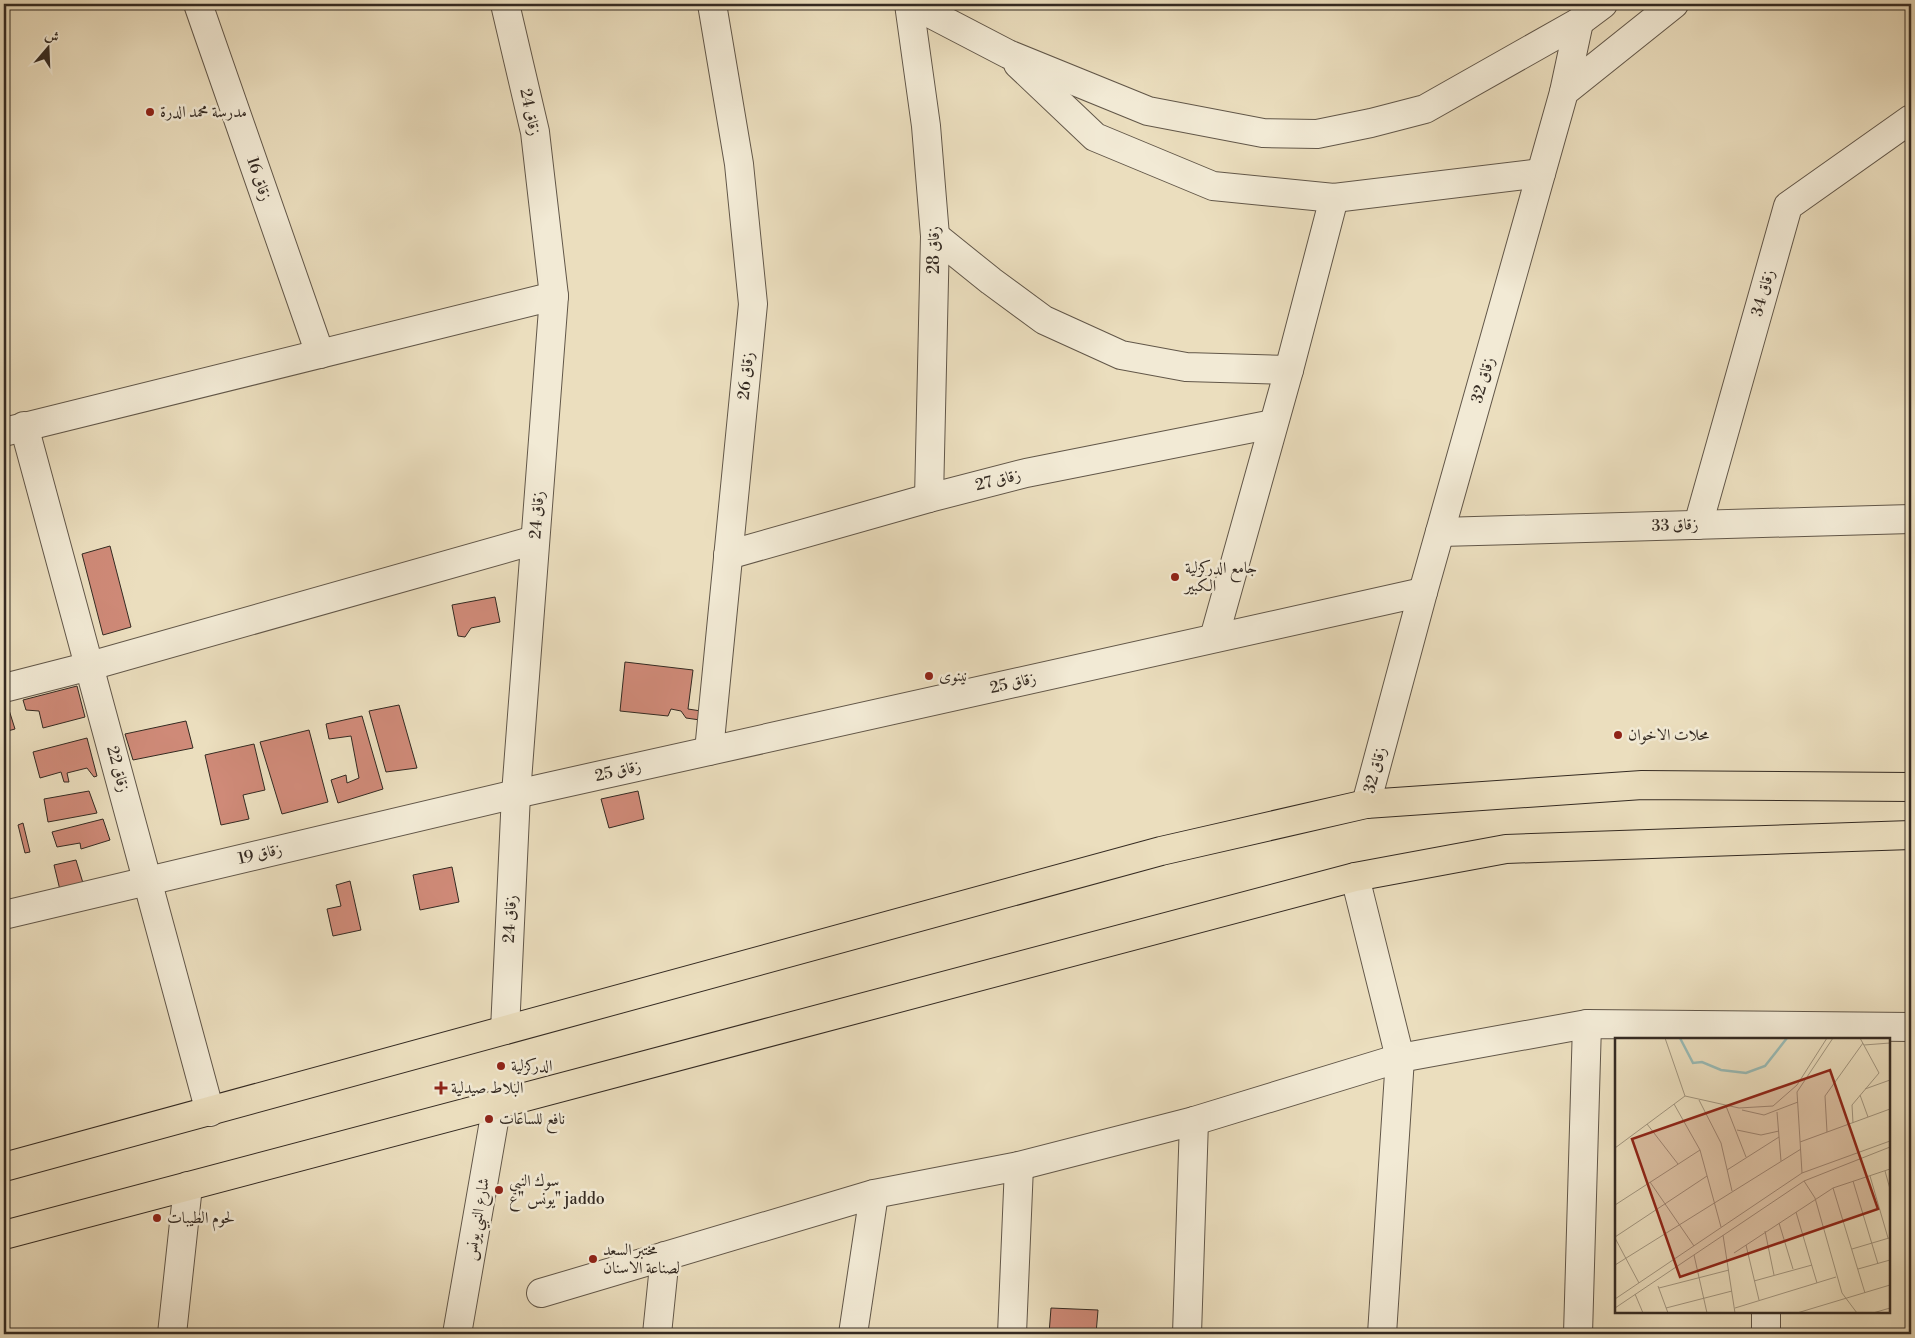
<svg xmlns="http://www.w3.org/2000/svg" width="1915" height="1338" viewBox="0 0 1915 1338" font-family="'Libre Bodoni',Amiri,serif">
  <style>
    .building { fill: #cf8a78; stroke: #342a22 }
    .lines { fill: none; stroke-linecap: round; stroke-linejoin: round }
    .minor-casing { stroke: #625749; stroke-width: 30 }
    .major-casing { stroke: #342a22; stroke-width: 30 }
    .minor { stroke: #f2ead5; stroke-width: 28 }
    .major { stroke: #ebdebe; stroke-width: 28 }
    .poi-dot { fill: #8f2418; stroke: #f2ead5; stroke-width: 2 }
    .labels { text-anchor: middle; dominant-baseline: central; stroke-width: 5; stroke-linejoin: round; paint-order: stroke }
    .poi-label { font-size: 16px; fill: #342a22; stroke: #f2ead5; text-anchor: start }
    .street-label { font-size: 16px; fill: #342a22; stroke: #f2ead5 }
    .inset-river { fill: none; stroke: #99bbb6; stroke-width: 2.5 }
    .inset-road { fill: none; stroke: #a29680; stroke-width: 1 }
    .view { fill: #8f2418; fill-opacity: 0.15; stroke: #8f2418; stroke-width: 2.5 }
    .inset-edge { fill: none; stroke: #342a22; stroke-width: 2.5 }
  </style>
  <rect width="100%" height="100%" fill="#ebdebe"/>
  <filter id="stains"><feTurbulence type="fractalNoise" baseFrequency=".004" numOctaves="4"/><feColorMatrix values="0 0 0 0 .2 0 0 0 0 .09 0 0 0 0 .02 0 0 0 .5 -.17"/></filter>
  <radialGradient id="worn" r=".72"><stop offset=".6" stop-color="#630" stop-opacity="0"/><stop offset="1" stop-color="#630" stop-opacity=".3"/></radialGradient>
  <g class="building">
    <path d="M110,546l21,81 -28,8 -21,-81z"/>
    <path d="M495,597l5,25 -29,6 -6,9 -7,-1 -6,-31z"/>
    <path d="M625,662l68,8 -5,39 13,2 -1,9 -14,-2 -5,-7 -10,-2 -3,7 -48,-5z"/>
    <path d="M77,686l8,31 -42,11 -4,-17 -13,-1 -3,-10z"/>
    <path d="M399,705l18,63 -31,4 -17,-61z"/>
    <path d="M9,710l6,19 -11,3v-21z"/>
    <path d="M362,716l21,73 -45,14 -7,-23 15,-5 1,8 12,-5 -8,-42 -22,3 -3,-15z"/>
    <path d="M186,721l7,27 -60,12 -8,-26z"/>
    <path d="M309,730l19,72 -46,12 -22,-72z"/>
    <path d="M87,738l10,38 -3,1 -7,-9 -20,5 2,9h-5l-3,-10 -21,6 -7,-26z"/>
    <path d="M254,744l11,46 -22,5 6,24 -28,6 -16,-70z"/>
    <path d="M89,791l8,22 -49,9 -4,-23z"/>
    <path d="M638,791l6,28 -35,9 -8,-29z"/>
    <path d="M103,819l7,21 -29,9 -1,-6 -23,4 -5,-15z"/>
    <path d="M23,823l7,29 -5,1 -7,-28z"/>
    <path d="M76,860l7,23 -23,7 -6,-25z"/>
    <path d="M452,867l7,35 -39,8 -7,-35z"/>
    <path d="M350,881l11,49 -28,6 -6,-27 14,-3 -5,-21z"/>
    <path d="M1051,1308l47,2 -2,24h-47z"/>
  </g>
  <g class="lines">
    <g class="minor-casing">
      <g id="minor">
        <path d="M198,4l122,350"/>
        <path d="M909,4l17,122 9,110 -6,262"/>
        <path d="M912,4l96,50 140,57 115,22 54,1 54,-11 54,-14 154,-87 24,-18"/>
        <path d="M1018,64l77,73 118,49 121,12 207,-25"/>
        <path d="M1564,92l15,-70"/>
        <path d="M935,236l56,45 53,39 77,35 65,12 103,3"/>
        <path d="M24,426l186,686"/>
        <path d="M4,432l550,-136"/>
        <path d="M1698,525l90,-319 123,-87"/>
        <path d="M1440,532l471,-13"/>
        <path d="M728,555l201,-57 97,-25 247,-49"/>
        <path d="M1214,638l75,-268 45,-172"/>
        <path d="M4,688l86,-22 445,-126"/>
        <path d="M709,751l44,-447 -14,-140 -27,-160"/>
        <path d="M1366,804l57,-212 141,-500 110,-88"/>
        <path d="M1355,877l45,181 -18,276"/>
        <path d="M4,915l512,-121 907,-202"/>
        <path d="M505,1030l11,-236 38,-498 -19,-164 -30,-128"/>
        <path d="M541,1293l333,-99 145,-28 175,-45 206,-63 187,-34 324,3"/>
        <path d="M172,1334l16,-148"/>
        <path d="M457,1334l40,-230"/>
        <path d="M657,1334l8,-78"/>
        <path d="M853,1334l21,-140"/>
        <path d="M1012,1334l7,-168"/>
        <path d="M1187,1334l7,-213"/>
        <path d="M1578,1334l9,-310"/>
        <path d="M1766,1334v-22"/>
      </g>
    </g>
    <g class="major-casing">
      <g id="major">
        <path d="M4,1167l1157,-316 205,-47 276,-19 269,2"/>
        <path d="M4,1235l1351,-358 151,-28 405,-14"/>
      </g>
    </g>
    <use href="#minor" class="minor"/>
    <use href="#major" class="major"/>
  </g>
  <g class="poi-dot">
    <circle cx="150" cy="112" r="5"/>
    <circle cx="1175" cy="577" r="5"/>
    <circle cx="929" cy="676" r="5"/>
    <circle cx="1618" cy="735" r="5"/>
    <circle cx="501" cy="1066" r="5"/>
    <path d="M438.5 1080.5h5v5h5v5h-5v5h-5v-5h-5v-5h5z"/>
    <circle cx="489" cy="1119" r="5"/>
    <circle cx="499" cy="1190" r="5"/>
    <circle cx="157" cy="1218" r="5"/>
    <circle cx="593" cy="1259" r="5"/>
  </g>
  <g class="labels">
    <g class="poi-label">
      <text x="160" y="112">مدرسة محمد الدرة</text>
      <text x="1185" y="568">جامع الدركزلية<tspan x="1185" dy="18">الكبير</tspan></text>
      <text x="939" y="676">نينوى</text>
      <text x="1628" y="735">محلات الاخوان</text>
      <text x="511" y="1066">الدركزلية</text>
      <text x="451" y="1088">البلاط صيدلية</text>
      <text x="499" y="1119">نافع للساعات</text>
      <text x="509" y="1181">سوك النبي<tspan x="509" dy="18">يونس "ع" jaddo</tspan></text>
      <text x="167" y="1218">لحوم الطيبات</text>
      <text x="603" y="1250">مختبر السعد<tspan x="603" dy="18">لصناعة الاسنان</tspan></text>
    </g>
    <g class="street-label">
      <text transform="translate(530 112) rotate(78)">زقاق 24</text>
      <text transform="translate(259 179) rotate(71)">زقاق 16</text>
      <text transform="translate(934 250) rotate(-90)">زقاق 28</text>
      <text transform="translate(1763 293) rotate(-74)">زقاق 34</text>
      <text transform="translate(746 376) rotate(-84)">زقاق 26</text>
      <text transform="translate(1483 380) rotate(-74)">زقاق 32</text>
      <text transform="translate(998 480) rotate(-14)">زقاق 27</text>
      <text transform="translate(537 515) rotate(-86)">زقاق 24</text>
      <text transform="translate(1675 525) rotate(-2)">زقاق 33</text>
      <text transform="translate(1013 683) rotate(-13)">زقاق 25</text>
      <text transform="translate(118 769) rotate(75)">زقاق 22</text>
      <text transform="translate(1375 770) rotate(-75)">زقاق 32</text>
      <text transform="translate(618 771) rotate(-13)">زقاق 25</text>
      <text transform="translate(260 854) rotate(-13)">زقاق 19</text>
      <text transform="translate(510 919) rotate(-87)">زقاق 24</text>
      <text transform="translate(477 1219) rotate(-80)">شارع النبي يونس</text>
    </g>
  </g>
  <g transform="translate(1615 1038)">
    <rect width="275" height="275" fill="#ebdebe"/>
    <path class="inset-river" d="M65,0l13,25 9,-1 19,8 25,3 19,-7 22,-28"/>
    <path class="inset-road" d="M50,0l20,58M245,0l19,35M249,7l26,-2M250,51l25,-9M245,57l8,22M70,58l54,12 34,-2 24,-21 30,-47M84,62l22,43 11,48M59,66l26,46 21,77M111,68l20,51M127,72l22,5 34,-13M162,74l4,49M238,85l-1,-18 27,-32M32,86l31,40M122,92l24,5 18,-4M212,94l-2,-36 38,-53M185,104l90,-33M0,110l70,-52M112,132l52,-33M270,133l5,18M187,135l-5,-81 36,-54M255,138l18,62M189,143l11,17 27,95 15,20M238,143l25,83M35,144l44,64M218,150l32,105M0,167l85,-55M181,174l21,71M164,185l14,46M150,193l9,44M108,197l12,78M0,199l92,-61M0,200l24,45M131,207l13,55M237,211l37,-11M119,215l99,-65 57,-19M79,217l13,58M0,227l186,-116M243,231l32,-9M139,243l58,-16M43,248l10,27M44,250l70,-18M20,256l8,19M0,261l187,-126 88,-32M0,270l189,-127 86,-34M51,270l66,-17M120,270l101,-31M182,275l93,-28M258,275l17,-5"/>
    <path class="view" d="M215,32l48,139 -198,68 -48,-138z"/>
    <rect width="275" height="275" class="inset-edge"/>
  </g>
  <rect width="1915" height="1338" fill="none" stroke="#ebdebe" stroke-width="20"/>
  <rect x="5" y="5" width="1905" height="1328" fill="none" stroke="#342a22" stroke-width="2.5"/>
  <rect x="10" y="10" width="1895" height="1318" fill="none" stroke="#342a22"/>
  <g transform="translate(48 48) rotate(19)" stroke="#f2ead5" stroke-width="4" paint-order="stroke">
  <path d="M0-4L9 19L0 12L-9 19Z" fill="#342a22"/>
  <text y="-8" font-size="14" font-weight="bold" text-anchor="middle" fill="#342a22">ش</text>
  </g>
  <rect width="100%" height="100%" filter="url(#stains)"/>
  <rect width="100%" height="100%" fill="url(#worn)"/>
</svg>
